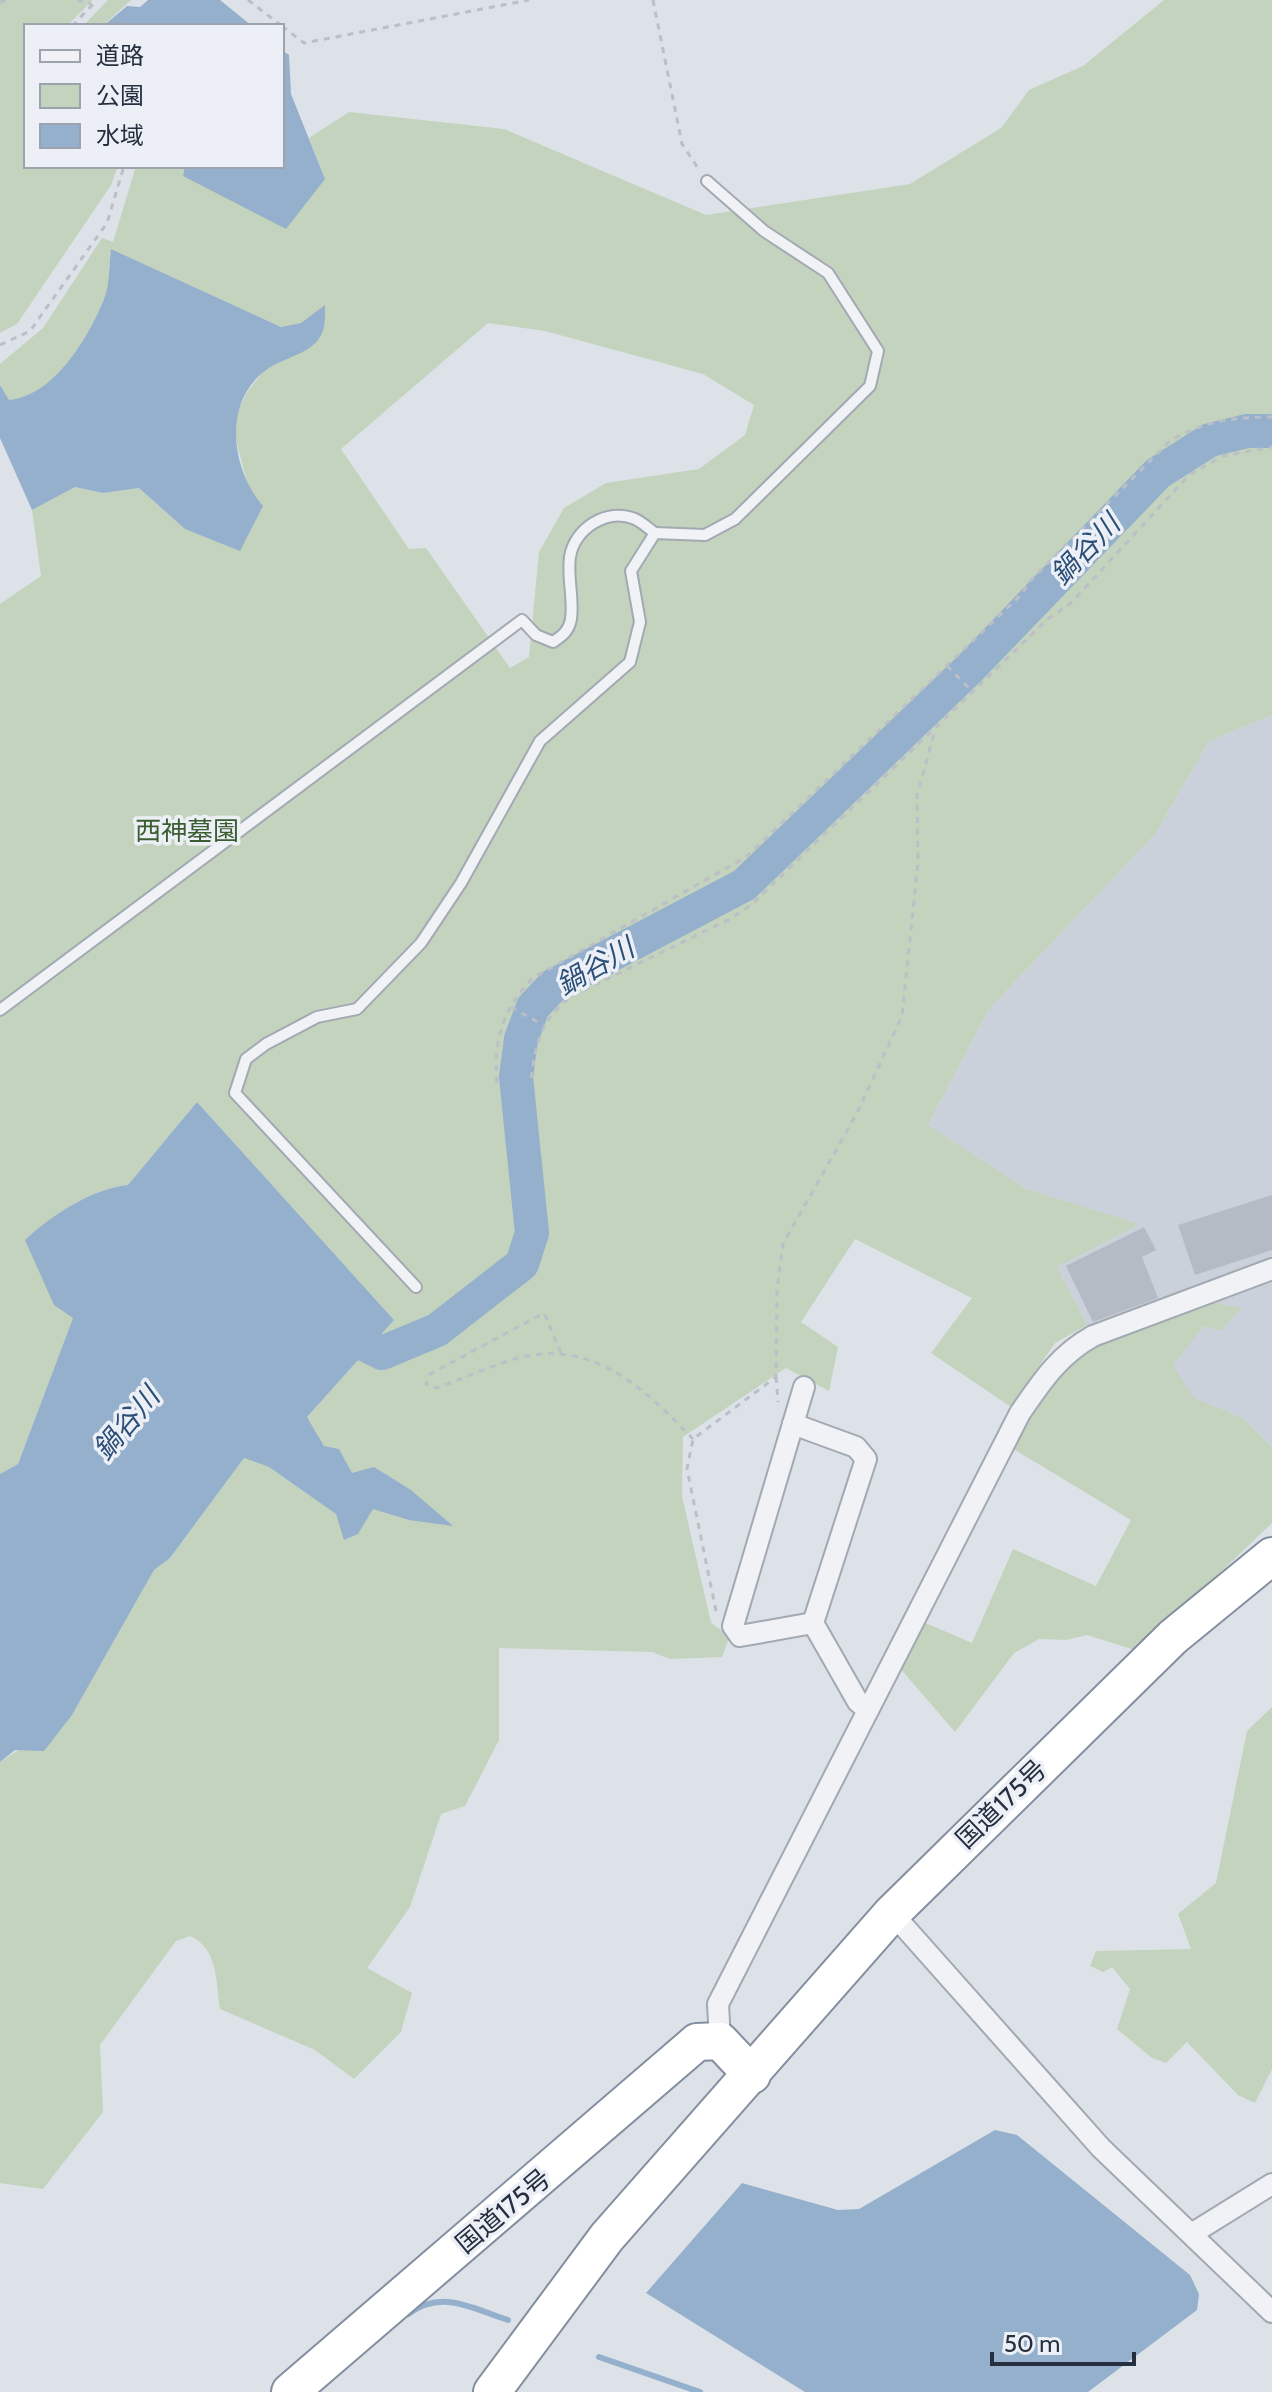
<svg xmlns="http://www.w3.org/2000/svg" width="1272" height="2392" viewBox="0 0 1272 2392" font-family="Cabin,'Noto Sans JP',sans-serif">
  <style>
    .built { fill: #cbd1da }
    .green { fill: #c3d3bd; fill-rule: evenodd }
    .water { fill: #94b0cc }
    .lines { fill: none; stroke-linecap: round; stroke-linejoin: round }
    .stream { stroke: #94b0cc; stroke-width: 6 }
    .river { stroke: #94b0cc; stroke-width: 34 }
    .building { fill: #b4bbc5 }
    .lane-casing { stroke: #a2a9b2; stroke-width: 14 }
    .street-casing { stroke: #a2a9b2; stroke-width: 24 }
    .highway-casing { stroke: #838fa0; stroke-width: 40 }
    .path { stroke: #bbbfc7; stroke-width: 3; stroke-dasharray: 6 6; stroke-linecap: butt }
    .lane { stroke: #f0f2f6; stroke-width: 10 }
    .street { stroke: #f0f2f6; stroke-width: 20 }
    .highway { stroke: #fff; stroke-width: 36 }
    .labels { text-anchor: middle; dominant-baseline: central; stroke-width: 7; stroke-linejoin: round; paint-order: stroke }
    .park-label { font-size: 26px; fill: #3a5d31; stroke: #ecf0f6 }
    .street-label { font-size: 26px; fill: #252f40; stroke: #ecf0f6 }
    .water-label { font-size: 28px; font-style: italic; fill: #2c4f77; stroke: #ecf0f6 }
  </style>
  <rect width="100%" height="100%" fill="#dde2e8"/>
  <path class="built" d="M1272,715v732l-28,-28 -51,-22 -21,-32 32,-39 16,5 21,-23 -150,35 -4,-18 -30,-58 82,-43 -113,-35 -98,-64 61,-116 166,-175 54,-93z"/>
  <g class="green">
    <path d="M0,0h93l-26,26h-41v140h92l-7,19 -94,139 -17,9z"/>
    <path d="M108,0h23l-23,21 1,5h-26z"/>
    <path d="M1164,0h108v715l-63,26 -54,93 -166,175 -61,116 98,64 114,35 -83,43 30,58 -32,18 -44,64 -80,-54 41,-55 -117,-59 -54,83 37,25 -9,44 -43,-23 -103,69 -1,59 29,127 19,13 -8,21 -52,2 -18,-7 -153,-4v92l-34,66 -24,8 -31,93 -43,61 45,25 -11,39 -47,47 -39,-29 -95,-41c-4,-27 -2,-61 -30,-73l-14,5 -76,104 3,67 -60,77 -43,-6v-421l72,-47 82,-145 16,-12 74,-100 25,9 67,47 9,26 13,-7 15,-25 36,12 -57,-46 -13,-25 -15,-3 -17,-29 87,-97 -197,-218 -69,83c-37,4 -76,30 -102,55l47,78 -55,146 -18,10v-870l41,-28 -9,-66 43,-23 28,6 36,-5 46,41 78,-23 -14,-16 -13,-50 -1,-24 13,-25 53,-68 -20,4 -170,-78c-2,15 -1,36 -7,50 -17,40 -49,96 -95,102l-9,-16v-21l43,-36 59,-90 11,4 23,-76h49l-2,10 142,3 -16,-41 40,-26 155,17 202,86 204,-31 91,-56 28,-38 54,-24zM488,323l57,8 158,43 51,31 -9,30 -46,34 -93,14 -42,25 -25,44 -10,105 -19,11 -84,-120 -17,1 -68,-100z"/>
    <path d="M1198,1300l44,8 -22,23 -16,-5 -31,39 20,32 51,22 28,28v76l-134,128 -51,-16 -21,5 -27,-1 -25,14 -59,79 -56,-65 22,-46 51,22 41,-94 83,37 35,-66 -121,-73 41,-74 21,-18z"/>
    <path d="M1272,1707v362l-17,34 -17,-8 -51,-53 -21,21 -14,-5 -35,-29 13,-40 -18,-22 -9,5 -13,-6 6,-15 95,-2 -13,-35 38,-31 31,-152z"/>
  </g>
  <g class="water">
    <path d="M148,0h72l32,26h-143l-1,-4 19,-16 13,1z"/>
    <path d="M282,50l7,5 2,39 34,85 -39,50 -103,-53 2,-10h97z"/>
    <path d="M111,249l170,78 20,-4 24,-18c0,14 1,24 -7,35 -11,14 -34,18 -49,28 -47,31 -39,100 -6,138l-23,45 -55,-22 -46,-41 -36,5 -28,-6 -43,23 -32,-72v-53l9,15c45,-4 79,-62 95,-101 6,-14 5,-35 7,-50z"/>
    <path d="M197,1102l197,218 -87,97 17,29 15,3 13,24 22,-6 37,23 42,36 -44,-6 -36,-11 -15,25 -14,6 -8,-26 -67,-47 -25,-9 -74,100 -16,12 -82,145 -28,36 -29,-1 -15,12v-288l18,-10 55,-146 -19,-13 -29,-65c27,-25 66,-51 103,-55z"/>
    <path d="M995,2130l22,5 173,140 9,19 -2,16 -109,82h-283l-159,-99 96,-110 96,27 21,-1z"/>
  </g>
  <g class="lines">
    <g class="stream">
      <path d="M408,2314c34,-25 63,-6 100,6"/>
      <path d="M599,2357l101,35"/>
    </g>
    <path class="river" d="M328,1326l54,27 55,-23 85,-66 10,-31 -16,-156 5,-38 12,-32 21,-22 190,-100 225,-216 189,-196 52,-33 37,-9h25"/>
  </g>
  <g class="building">
    <path d="M1272,1195v55l-77,25 -17,-50z"/>
    <path d="M1144,1227l12,23 -14,7 16,41 -65,24 -27,-56z"/>
  </g>
  <g class="lines">
    <g class="lane-casing">
      <g id="lane">
        <path d="M0,1010l522,-390 14,15 17,7c9,-6 16,-11 18,-23 3,-20 -4,-42 -1,-62 4,-28 37,-50 65,-38 7,3 14,10 20,14"/>
        <path d="M416,1287l-181,-194 11,-34 20,-15 51,-27 40,-8 64,-66 40,-60 79,-142 90,-79 10,-40 -9,-51 24,-38 50,2 30,-16 135,-133 8,-35 -50,-78 -64,-42 -57,-50"/>
      </g>
    </g>
    <g class="street-casing">
      <g id="street">
        <path d="M804,1387l-71,239 7,10 73,-13 45,79 10,8"/>
        <path d="M793,1424l63,23 10,12 -53,164"/>
        <path d="M892,1913l209,235 171,164"/>
        <path d="M720,2041l-2,-37 302,-591c22,-32 39,-58 73,-77l179,-67"/>
        <path d="M1193,2233l79,-49"/>
      </g>
    </g>
    <g class="highway-casing">
      <g id="highway">
        <path d="M290,2392l407,-350 23,-1 32,34"/>
        <path d="M492,2392l115,-155 285,-324 281,-276 99,-81"/>
      </g>
    </g>
    <g class="path">
      <path d="M77,0l14,4"/>
      <path d="M248,0l34,26"/>
      <path d="M653,0l29,144 16,24"/>
      <path d="M0,2l7,-2"/>
      <path d="M72,26l25,-26"/>
      <path d="M282,26l22,17 225,-43"/>
      <path d="M0,345l30,-14 77,-108 17,-57"/>
      <path d="M947,666l26,26"/>
      <path d="M511,1007l32,18"/>
      <path d="M531,1078c5,-35 10,-58 39,-81l160,-78 21,-14 298,-287 22,-15 118,-128 34,-19 49,-9"/>
      <path d="M497,1083c-4,-42 6,-75 36,-105l213,-121 276,-263 8,-13 141,-141c34,-19 63,-23 101,-23"/>
      <path d="M561,1353l-17,-40 -114,61 -4,10 11,4c27,-10 54,-22 81,-30 75,-20 128,32 175,81"/>
      <path d="M776,1377l2,25"/>
      <path d="M716,1611l-29,-142 6,-30 83,-62 1,-87 6,-46 74,-131 45,-97 16,-154 -1,-66 17,-63"/>
    </g>
    <use href="#lane" class="lane"/>
    <use href="#street" class="street"/>
    <use href="#highway" class="highway"/>
  </g>
  <g class="labels">
    <g class="park-label">
      <text x="187" y="831">西神墓園</text>
    </g>
    <g class="street-label">
      <text transform="translate(1001 1804) rotate(-44)">国道175号</text>
      <text transform="translate(503 2211) rotate(-40)">国道175号</text>
    </g>
    <g class="water-label">
      <text transform="translate(1085 549) rotate(-46)">鍋谷川</text>
      <text transform="translate(595 966) rotate(-30)">鍋谷川</text>
      <text transform="translate(126 1423) rotate(-50)">鍋谷川</text>
    </g>
  </g>
  <rect x="24" y="24" width="260" height="144" fill="#ecf0f6" stroke="#9ca3ad" stroke-width="2"/>
  <rect x="40" y="50" width="40" height="12" fill="#f0f2f6" stroke="#9ca3ad" stroke-width="2"/>
  <text x="96" y="64" font-size="24" fill="#252f40">道路</text>
  <rect x="40" y="84" width="40" height="24" fill="#c3d3bd" stroke="#9ca3ad" stroke-width="2"/>
  <text x="96" y="104" font-size="24" fill="#252f40">公園</text>
  <rect x="40" y="124" width="40" height="24" fill="#94b0cc" stroke="#9ca3ad" stroke-width="2"/>
  <text x="96" y="144" font-size="24" fill="#252f40">水域</text>
  <path d="M992 2352v12h142v-12" fill="none" stroke="#252f40" stroke-width="4"/>
  <text x="1004" y="2352" font-size="24" fill="#252f40" stroke="#ecf0f6" stroke-width="6" paint-order="stroke">50 m</text>
</svg>
